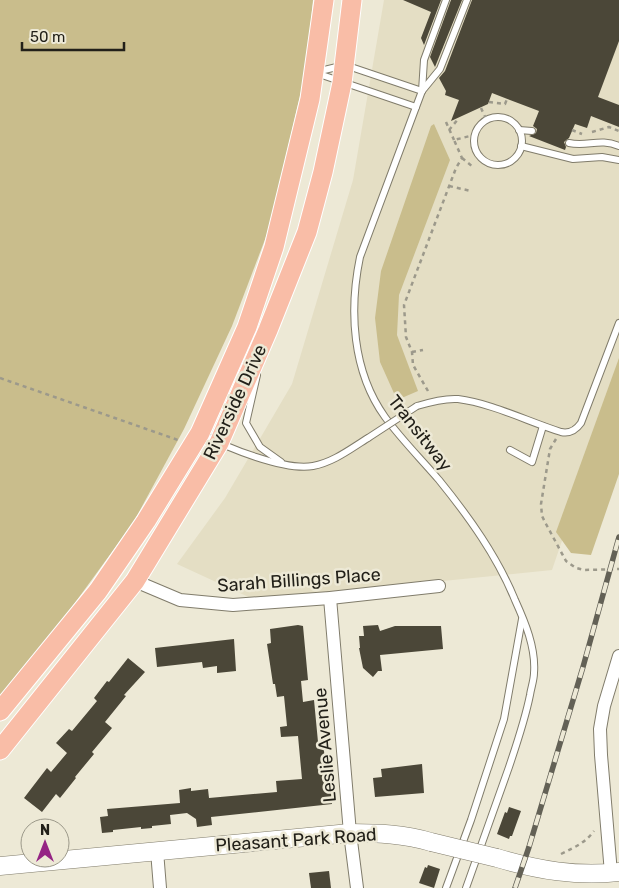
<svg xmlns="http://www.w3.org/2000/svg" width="619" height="888" viewBox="0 0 619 888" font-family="Rubik,sans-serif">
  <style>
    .built { fill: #e4dec4 }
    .green { fill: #c9bd8c }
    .building { fill: #4b4738 }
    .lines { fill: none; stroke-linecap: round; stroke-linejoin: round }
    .lane-casing { stroke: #807c6b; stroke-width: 8 }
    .street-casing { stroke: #807c6b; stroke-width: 14 }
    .secondary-casing { stroke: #807c6b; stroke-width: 19 }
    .primary-casing { stroke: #fff; stroke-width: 21 }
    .path { stroke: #9c998b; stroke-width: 2.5; stroke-dasharray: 4 4; stroke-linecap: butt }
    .lane { stroke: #fff; stroke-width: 6 }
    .street { stroke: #fff; stroke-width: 12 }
    .secondary { stroke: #fff; stroke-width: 18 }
    .primary { stroke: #f9bda7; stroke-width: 19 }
    .rail-casing { stroke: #636156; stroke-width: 5.5 }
    .rail { stroke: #ede9d6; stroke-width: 4; stroke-dasharray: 11; stroke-linecap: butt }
    .lane-bridge-casing { stroke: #807c6b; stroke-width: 8; stroke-linecap: butt }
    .secondary-bridge-casing { stroke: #807c6b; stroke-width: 19; stroke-linecap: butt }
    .lane-bridge { stroke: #fff; stroke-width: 6 }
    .secondary-bridge { stroke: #fff; stroke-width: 18 }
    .labels { text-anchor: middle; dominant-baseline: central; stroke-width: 5; stroke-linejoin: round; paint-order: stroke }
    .street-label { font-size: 18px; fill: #222019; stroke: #ede9d6 }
  </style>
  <rect width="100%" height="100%" fill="#ede9d6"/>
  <path class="built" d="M384,0h235v374l-67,196 -297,30 -78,-36 48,-66 67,-114 61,-204z"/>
  <g class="green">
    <path d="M0,0h313l-7,70 -37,159 -37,97 -48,103 -51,94 -64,88 -69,86z"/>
    <path d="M434,124l16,36 -51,135 -2,40 21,56 -21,9 -17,-38 -5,-44 6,-47 50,-145z"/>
    <path d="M619,358v116l-28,81 -20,-2 -15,-21z"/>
  </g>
  <g class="building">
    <path d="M403,0h38l-17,45 -3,-7 10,-26z"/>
    <path d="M451,0h11l-27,67 -5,-10z"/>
    <path d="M472,0h147v41l-21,56 21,8v22l-28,-11 -4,12 -12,-4 -6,14 -5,4 2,5 -1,3 -36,-14 7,-3 1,-4 -4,-3 6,-15 -47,-18 -4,11 -37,17 8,-21 -14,-5 1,-4 -7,-13 6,-7z"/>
    <path d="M298,625l5,1 5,54 -7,1 2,21 11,-2 4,42 5,-1 5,50h3l1,13 -121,13 1,8 -15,2 -1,-8 -9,-6 -17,2 1,9 -19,2v2l-11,1v-2l-28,3v2l-11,1 -2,-16 8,-1 -1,-7 73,-6 -1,-13 12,-2v3l17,-2 1,9 68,-6 -1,-11 26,-2 -4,-43 -17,1 -1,-10 7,-1 -3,-30 -7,1 -2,-13h-2l-6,-40 4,-1 -1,-14z"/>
    <path d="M378,625l2,6 15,-5h46l2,23 -63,6 2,16h-4l-5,6 -10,-9 -4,-20h1l-1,-12h5l-1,-10z"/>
    <path d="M234,639l2,32 -19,2v-7l-14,2 -1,-6 -45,5 -2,-19z"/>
    <path d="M128,658l17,14 -21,23 2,1 -21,26 7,6 -20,24 2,2 -19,23 1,1 -16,20 -4,-4 -14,18 -18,-14 23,-30 4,4 16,-19 -11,-10 13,-14 3,2 25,-30 -3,-3 13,-17 2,1z"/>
    <path d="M422,764l2,29 -49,4 -2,-19 9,-1 -1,-8z"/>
    <path d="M509,807l12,4 -9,25h-2l-1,3 -12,-5 8,-22 2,1z"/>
    <path d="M428,865l12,4 -6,19 -15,-5 6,-16 2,1z"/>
    <path d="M329,871l2,17h-20l-2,-15z"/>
  </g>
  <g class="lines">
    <g class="lane-casing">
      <g id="lane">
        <path d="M316,72l29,-7 77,26"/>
        <path d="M316,73l100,34"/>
        <path d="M422,91l2,-31 22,-60"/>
        <circle cx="498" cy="141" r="24"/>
        <path d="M519,130l13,1"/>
        <path d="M569,143c18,4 31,-5 50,3"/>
        <path d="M521,146l52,13 29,-2 17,3"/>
        <path d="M257,375l-11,48 14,24 21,15"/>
        <path d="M417,406c13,-4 27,-8 41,-7 33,4 71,23 103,33 9,2 15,-2 20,-9l38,-100"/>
        <path d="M202,434c25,14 83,37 111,32 21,-4 37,-17 55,-28"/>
        <path d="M510,450l22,12 11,-36"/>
        <path d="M446,888l25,-68 33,-101 18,-100"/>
        <path d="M466,888c14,-40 29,-81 43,-121 8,-24 16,-47 21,-72 1,-7 4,-15 4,-22 2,-25 -9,-51 -19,-73 -18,-44 -46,-83 -76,-120 -18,-21 -38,-41 -54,-63 -33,-46 -36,-107 -25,-160l56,-150 6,-16 18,-22 27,-69"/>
      </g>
    </g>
    <g class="street-casing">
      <g id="street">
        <path d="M135,581l45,19 53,5 97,-7 109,-12"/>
        <path d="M330,598l20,235 7,55"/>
        <path d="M157,851l3,37"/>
        <path d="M611,873l-10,-118 -1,-26 4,-23 15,-50"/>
      </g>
    </g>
    <g class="secondary-casing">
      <g id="secondary">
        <path d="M497,858c41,12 80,19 122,14"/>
        <path d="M0,866l350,-33c28,0 54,1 81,9"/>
      </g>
    </g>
    <g class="primary-casing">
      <g id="primary">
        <path d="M0,711l98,-120 48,-70 54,-88 47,-106 27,-80 36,-148 14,-99"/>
        <path d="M0,750l135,-169 84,-138 49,-113 39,-98 16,-60 19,-89 10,-83"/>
      </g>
    </g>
    <g class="path">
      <path d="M489,102l16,2 2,-5"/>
      <path d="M481,108l6,13"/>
      <path d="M446,122l8,18"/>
      <path d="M449,130l10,-12"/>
      <path d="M572,130l10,4"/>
      <path d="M592,132l17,-5 10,4"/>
      <path d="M462,158l11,9"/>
      <path d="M449,186l22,5"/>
      <path d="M412,352l11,-2"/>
      <path d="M0,378l178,62"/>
      <path d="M428,391l-15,-26 -1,-13 -6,-15 -2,-32 52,-137 6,-10 -8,-18 20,-5"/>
      <path d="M556,439l-6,10 -9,55 1,12 4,8 20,37 10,7 8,2 35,-1"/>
      <path d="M561,854c14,-7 24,-11 33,-23"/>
    </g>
    <use href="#lane" class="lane"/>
    <use href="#street" class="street"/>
    <use href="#secondary" class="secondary"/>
    <use href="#primary" class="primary"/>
    <g class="rail-casing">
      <path id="rail" d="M515,888l14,-41 54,-180 36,-130"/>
    </g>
    <use href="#rail" class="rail"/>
    <g class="lane-bridge-casing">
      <path id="lane-bridge" d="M368,438l49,-32"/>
    </g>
    <g class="secondary-bridge-casing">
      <path id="secondary-bridge" d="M431,842l66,16"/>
    </g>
    <use href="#lane-bridge" class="lane-bridge"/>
    <use href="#secondary-bridge" class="secondary-bridge"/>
  </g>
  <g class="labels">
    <g class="street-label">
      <text transform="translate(235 402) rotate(-65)">Riverside Drive</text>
      <text transform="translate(420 433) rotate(52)">Transitway</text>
      <text transform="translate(299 580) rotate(-4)">Sarah Billings Place</text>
      <text transform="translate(325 745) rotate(-95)">Leslie Avenue</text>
      <text transform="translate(296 840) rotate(-4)">Pleasant Park Road</text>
    </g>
  </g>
  <g transform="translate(45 843)"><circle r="24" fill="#ede9d6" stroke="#9c998a"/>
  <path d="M0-4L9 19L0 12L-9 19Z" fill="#952484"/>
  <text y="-8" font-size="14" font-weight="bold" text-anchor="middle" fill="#222019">N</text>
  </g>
  <path d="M22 42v8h102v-8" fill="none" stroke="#222019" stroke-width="2.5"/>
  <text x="30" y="42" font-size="15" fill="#222019" stroke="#ede9d6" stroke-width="4" paint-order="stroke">50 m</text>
</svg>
